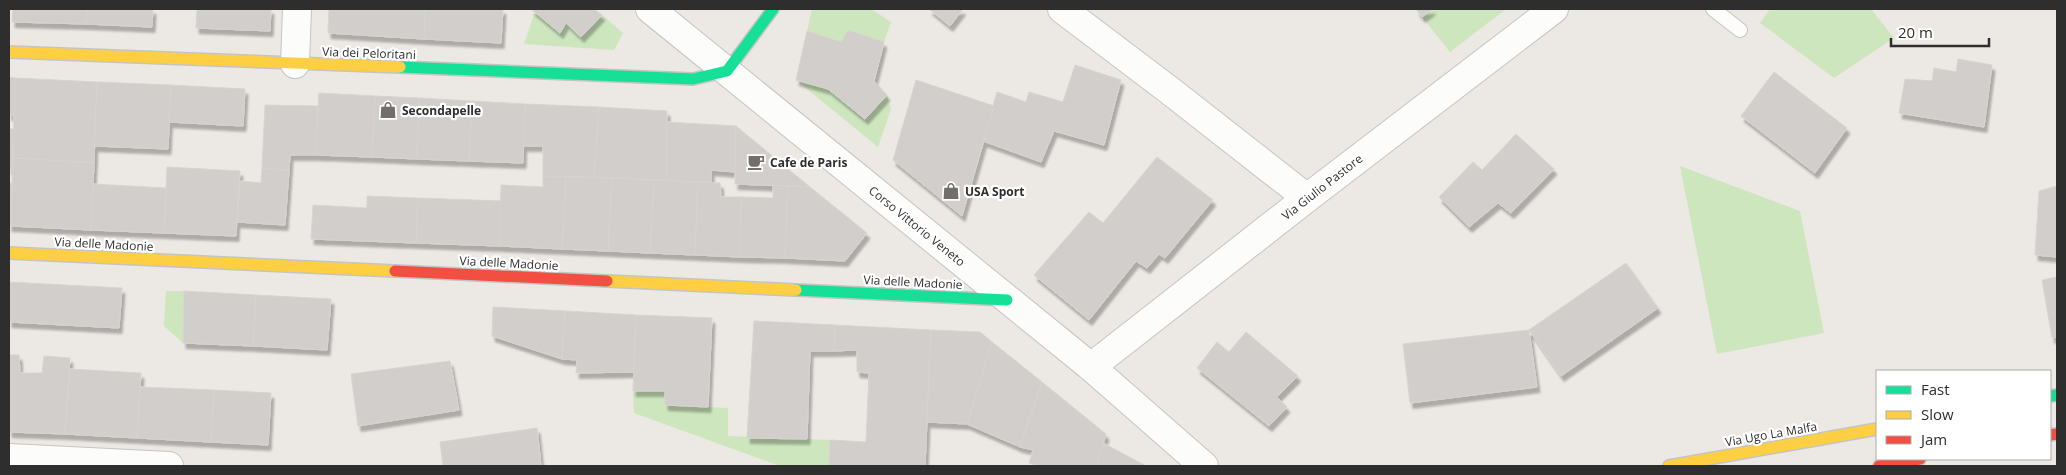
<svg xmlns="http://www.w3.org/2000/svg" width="2066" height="475" viewBox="0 0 2066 475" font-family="'Open Sans',sans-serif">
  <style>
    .green { fill: #cee6be }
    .building { fill: #d1cecb; stroke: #d7d4d0; filter: url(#shadow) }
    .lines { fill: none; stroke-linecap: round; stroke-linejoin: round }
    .lane-casing { stroke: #c5c4c5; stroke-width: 16 }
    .street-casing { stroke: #c5c4c5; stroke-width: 30 }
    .fast-casing { stroke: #c5c4c5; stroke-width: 14 }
    .slow-casing { stroke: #c5c4c5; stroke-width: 14 }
    .jam-casing { stroke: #c5c4c5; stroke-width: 14 }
    .lane { stroke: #fcfcfb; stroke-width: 14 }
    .street { stroke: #fcfcfb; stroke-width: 28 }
    .fast { stroke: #16e098; stroke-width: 11 }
    .slow { stroke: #ffcf43; stroke-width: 11 }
    .jam { stroke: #f24e42; stroke-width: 11 }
    .labels { text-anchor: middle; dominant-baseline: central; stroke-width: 4.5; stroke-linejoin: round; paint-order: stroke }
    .street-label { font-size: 12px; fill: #2e2e2e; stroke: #fff }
    .poi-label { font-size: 12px; font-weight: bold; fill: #2e2e2e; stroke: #fff; text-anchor: start }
  </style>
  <defs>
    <filter id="shadow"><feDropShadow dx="3" dy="5.5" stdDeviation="1" flood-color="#0004"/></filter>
  </defs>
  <rect width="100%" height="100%" fill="#ece8e4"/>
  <g class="green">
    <path d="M812,9h59l20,13 -7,20 -36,-12 -7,12 -34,-11z"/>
    <path d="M1433,9h73l-56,43 -28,-35z"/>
    <path d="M1770,9h101l23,29 -60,40 -74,-55z"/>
    <path d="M535,12l31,11 15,14 21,-22 21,18 -9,17 -90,-6z"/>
    <path d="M796,80l32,9 37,30 22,-24 4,14 -13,38z"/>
    <path d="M1680,166l120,45 24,122 -107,21z"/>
    <path d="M166,291h18l-1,52 -19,-17z"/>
    <path d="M633,391h32v14l63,3v28l102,4 -1,26h-49l-146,-53z"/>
  </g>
  <g class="building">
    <path d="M13,9h74l-1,15 -74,-2z"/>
    <path d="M87,9h66l-1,18 -66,-3z"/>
    <path d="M197,9h74l-1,22 -74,-3z"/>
    <path d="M329,9h96l-1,30 -96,-6z"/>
    <path d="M425,9h78l-2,34 -77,-4z"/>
    <path d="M531,9h63l8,6 -21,22 -15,-14 -6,10z"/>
    <path d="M929,9h34l-13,17z"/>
    <path d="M1416,9h17l-11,8z"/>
    <path d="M848,30l36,12 -10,39 13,14 -22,24 -37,-30 -32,-9 11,-49 34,11z"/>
    <path d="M1958,59l34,6 -8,62 -85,-14 6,-34 27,2 2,-13 22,4z"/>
    <path d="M1075,65l46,15 -17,65 -50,-14 -13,31 -58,-21 14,-49 29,10 3,-10 34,10z"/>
    <path d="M1774,72l73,56 -32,45 -74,-57z"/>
    <path d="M9,77l6,1 -1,37h-5z"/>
    <path d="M15,78l82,4 -3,81 -81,-5z"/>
    <path d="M916,80l78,26 -32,110 -69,-56z"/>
    <path d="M97,82l74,3 -3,64 -74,-3z"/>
    <path d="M171,85l74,4 -2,37 -74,-4z"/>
    <path d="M319,93l56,3 -3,61 -57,-2z"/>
    <path d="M375,96l44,2 -2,61 -45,-2z"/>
    <path d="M419,98l53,3 -3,60 -52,-2z"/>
    <path d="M472,101l53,3 -2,59 -54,-2z"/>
    <path d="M525,104l74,3 -5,70 -51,-1v-30h-20z"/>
    <path d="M265,105l53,1 -3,49h-25l-1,16 -27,-3z"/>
    <path d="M599,107l68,4v70l-73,-4z"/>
    <path d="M667,122l69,4 -1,46 -24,-2v12l-44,-1z"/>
    <path d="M736,126l74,61 -75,-3z"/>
    <path d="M9,129h5l-1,19h-4z"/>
    <path d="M1516,134l38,35 -43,44 -13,-10 -29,24 -30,-30 34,-35 9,8z"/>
    <path d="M9,148h4l-1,21h-3z"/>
    <path d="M1157,157l56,43 -48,58 -6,-4 -12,14 -11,-7 -47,59 -55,-45 55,-63 14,11z"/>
    <path d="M13,158l81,5 -3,67 -80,-4z"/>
    <path d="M167,167l73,4 -4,65 -72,-3z"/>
    <path d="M262,168l27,3 -4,54 -48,-3 3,-41 21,2z"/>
    <path d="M543,176l23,1 -4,72 -63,-3 2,-61 42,2z"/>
    <path d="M566,177l46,1 -4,73 -46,-2z"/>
    <path d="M612,178l42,2 -4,73 -42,-2z"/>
    <path d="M654,180l44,2 -3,73 -45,-2z"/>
    <path d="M698,182l22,1 1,14h20l-1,60 -45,-2z"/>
    <path d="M9,183h3l-1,43h-2z"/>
    <path d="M93,184l73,4 -2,45 -73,-3z"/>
    <path d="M773,185l15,1 -3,72 -45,-1 1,-60 32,1z"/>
    <path d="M788,186l22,1 57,46 -22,28 -60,-3z"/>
    <path d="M2057,186v71l-22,-2 4,-64z"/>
    <path d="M367,196l51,2 -2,45 -105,-4 2,-34 54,3z"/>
    <path d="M418,198l83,3 -2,45 -83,-3z"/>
    <path d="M1626,263l32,45 -97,68 -32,-46z"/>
    <path d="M2057,277v60l-5,1 -10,-58z"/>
    <path d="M9,282l113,6 -3,40 -110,-6z"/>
    <path d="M184,291l72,4 -3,51 -70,-3z"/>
    <path d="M256,295l75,4 -4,51 -74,-4z"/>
    <path d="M493,307l72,4 -3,48 -70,-23z"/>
    <path d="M565,311l71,4 -2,57 -58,1 1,-13 -15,-1z"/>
    <path d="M636,315l76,3 -4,89 -43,-2v-14h-32z"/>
    <path d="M754,321l81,4 -1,26h-24l-3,88 -60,-1z"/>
    <path d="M835,325l96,5 -6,136h-96l1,-26 36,2 3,-69 -12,-1v-22l-23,1z"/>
    <path d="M931,330l49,2 12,10 -25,82 -40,-2z"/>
    <path d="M1529,330l8,57 -127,16 -7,-59z"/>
    <path d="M1246,332l52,44 -21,21 10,10 -18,19 -72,-58 20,-26 12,10z"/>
    <path d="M992,342l50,40 -22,65 -53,-23z"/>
    <path d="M9,355h10l1,18h22l2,-17 26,2 -5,76 -56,-2z"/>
    <path d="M450,361l9,49 -101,16 -7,-52z"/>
    <path d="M70,369l71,4 -4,65 -72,-4z"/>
    <path d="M1042,382l64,52 -9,32h-56l-12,-3 4,-13 -13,-3z"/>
    <path d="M140,387l74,3 -3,52 -74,-4z"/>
    <path d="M214,390l57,3 -3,52 -57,-3z"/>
    <path d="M537,428l4,38h-98l-3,-24z"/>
    <path d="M1103,443l43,23h-49z"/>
  </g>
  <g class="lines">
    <g class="lane-casing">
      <path id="lane" d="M1713,9l27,21"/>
    </g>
    <g class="street-casing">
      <g id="street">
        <path d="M650,9l441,358 113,99"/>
        <path d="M1062,9l107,81 138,108"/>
        <path d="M295,64l2,-55"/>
        <path d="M1091,367l216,-169 247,-189"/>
        <path d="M9,458l160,8"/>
      </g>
    </g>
    <g class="fast-casing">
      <g id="fast">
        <path d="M400,67l293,12 34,-8 46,-62"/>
        <path d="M796,290l211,10"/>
        <path d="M2050,396l7,-1"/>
      </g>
    </g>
    <g class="slow-casing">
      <g id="slow">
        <path d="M9,52l391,15"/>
        <path d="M9,253l386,18"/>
        <path d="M607,281l189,9"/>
        <path d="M1669,466l208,-37"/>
      </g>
    </g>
    <g class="jam-casing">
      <g id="jam">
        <path d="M395,271l212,10"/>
        <path d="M2050,435l7,-1"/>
        <path d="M1879,466l41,-7"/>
      </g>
    </g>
    <use href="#lane" class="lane"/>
    <use href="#street" class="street"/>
    <use href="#fast" class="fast"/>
    <use href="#slow" class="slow"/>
    <use href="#jam" class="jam"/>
  </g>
  <defs>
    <g id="shop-bare" transform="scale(1.35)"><path d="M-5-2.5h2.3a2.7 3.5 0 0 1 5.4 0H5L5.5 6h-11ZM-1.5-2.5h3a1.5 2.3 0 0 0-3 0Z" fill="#706f6e" stroke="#fff" stroke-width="2.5" paint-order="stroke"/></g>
    <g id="cafe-bare" transform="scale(1.35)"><path d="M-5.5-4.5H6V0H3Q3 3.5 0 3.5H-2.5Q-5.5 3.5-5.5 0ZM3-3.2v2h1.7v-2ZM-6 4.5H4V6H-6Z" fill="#706f6e" stroke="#fff" stroke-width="2.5" paint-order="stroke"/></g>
  </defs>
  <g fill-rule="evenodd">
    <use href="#shop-bare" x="388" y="110"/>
    <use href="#cafe-bare" x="756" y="162"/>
    <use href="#shop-bare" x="951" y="191"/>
  </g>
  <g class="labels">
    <g class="street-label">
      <text transform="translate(369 53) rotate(2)">Via dei Peloritani</text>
      <text transform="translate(1322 187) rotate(-38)">Via Giulio Pastore</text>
      <text transform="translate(917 226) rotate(39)">Corso Vittorio Veneto</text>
      <text transform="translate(104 244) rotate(3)">Via delle Madonie</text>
      <text transform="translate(509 263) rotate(3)">Via delle Madonie</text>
      <text transform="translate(913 282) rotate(3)">Via delle Madonie</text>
      <text transform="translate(1771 434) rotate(-10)">Via Ugo La Malfa</text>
    </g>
    <g class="poi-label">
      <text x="402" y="110">Secondapelle</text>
      <text x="770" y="162">Cafe de Paris</text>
      <text x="965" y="191">USA Sport</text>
    </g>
  </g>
  <rect width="2066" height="475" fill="none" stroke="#2e2e2e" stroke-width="20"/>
  <rect x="1876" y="370" width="175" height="90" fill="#ffffff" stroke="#ababab"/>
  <rect x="1886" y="386" width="25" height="8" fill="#16e098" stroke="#ababab"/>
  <text x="1921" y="395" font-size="15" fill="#2e2e2e">Fast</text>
  <rect x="1886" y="411" width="25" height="8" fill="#ffcf43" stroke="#ababab"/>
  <text x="1921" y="420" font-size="15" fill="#2e2e2e">Slow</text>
  <rect x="1886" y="436" width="25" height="8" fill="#f24e42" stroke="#ababab"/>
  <text x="1921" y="445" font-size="15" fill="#2e2e2e">Jam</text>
  <path d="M1891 38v8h98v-8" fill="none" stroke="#2e2e2e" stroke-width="2.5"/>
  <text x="1898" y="38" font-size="15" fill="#2e2e2e" stroke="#ffffff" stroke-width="4" paint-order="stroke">20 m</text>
</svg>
